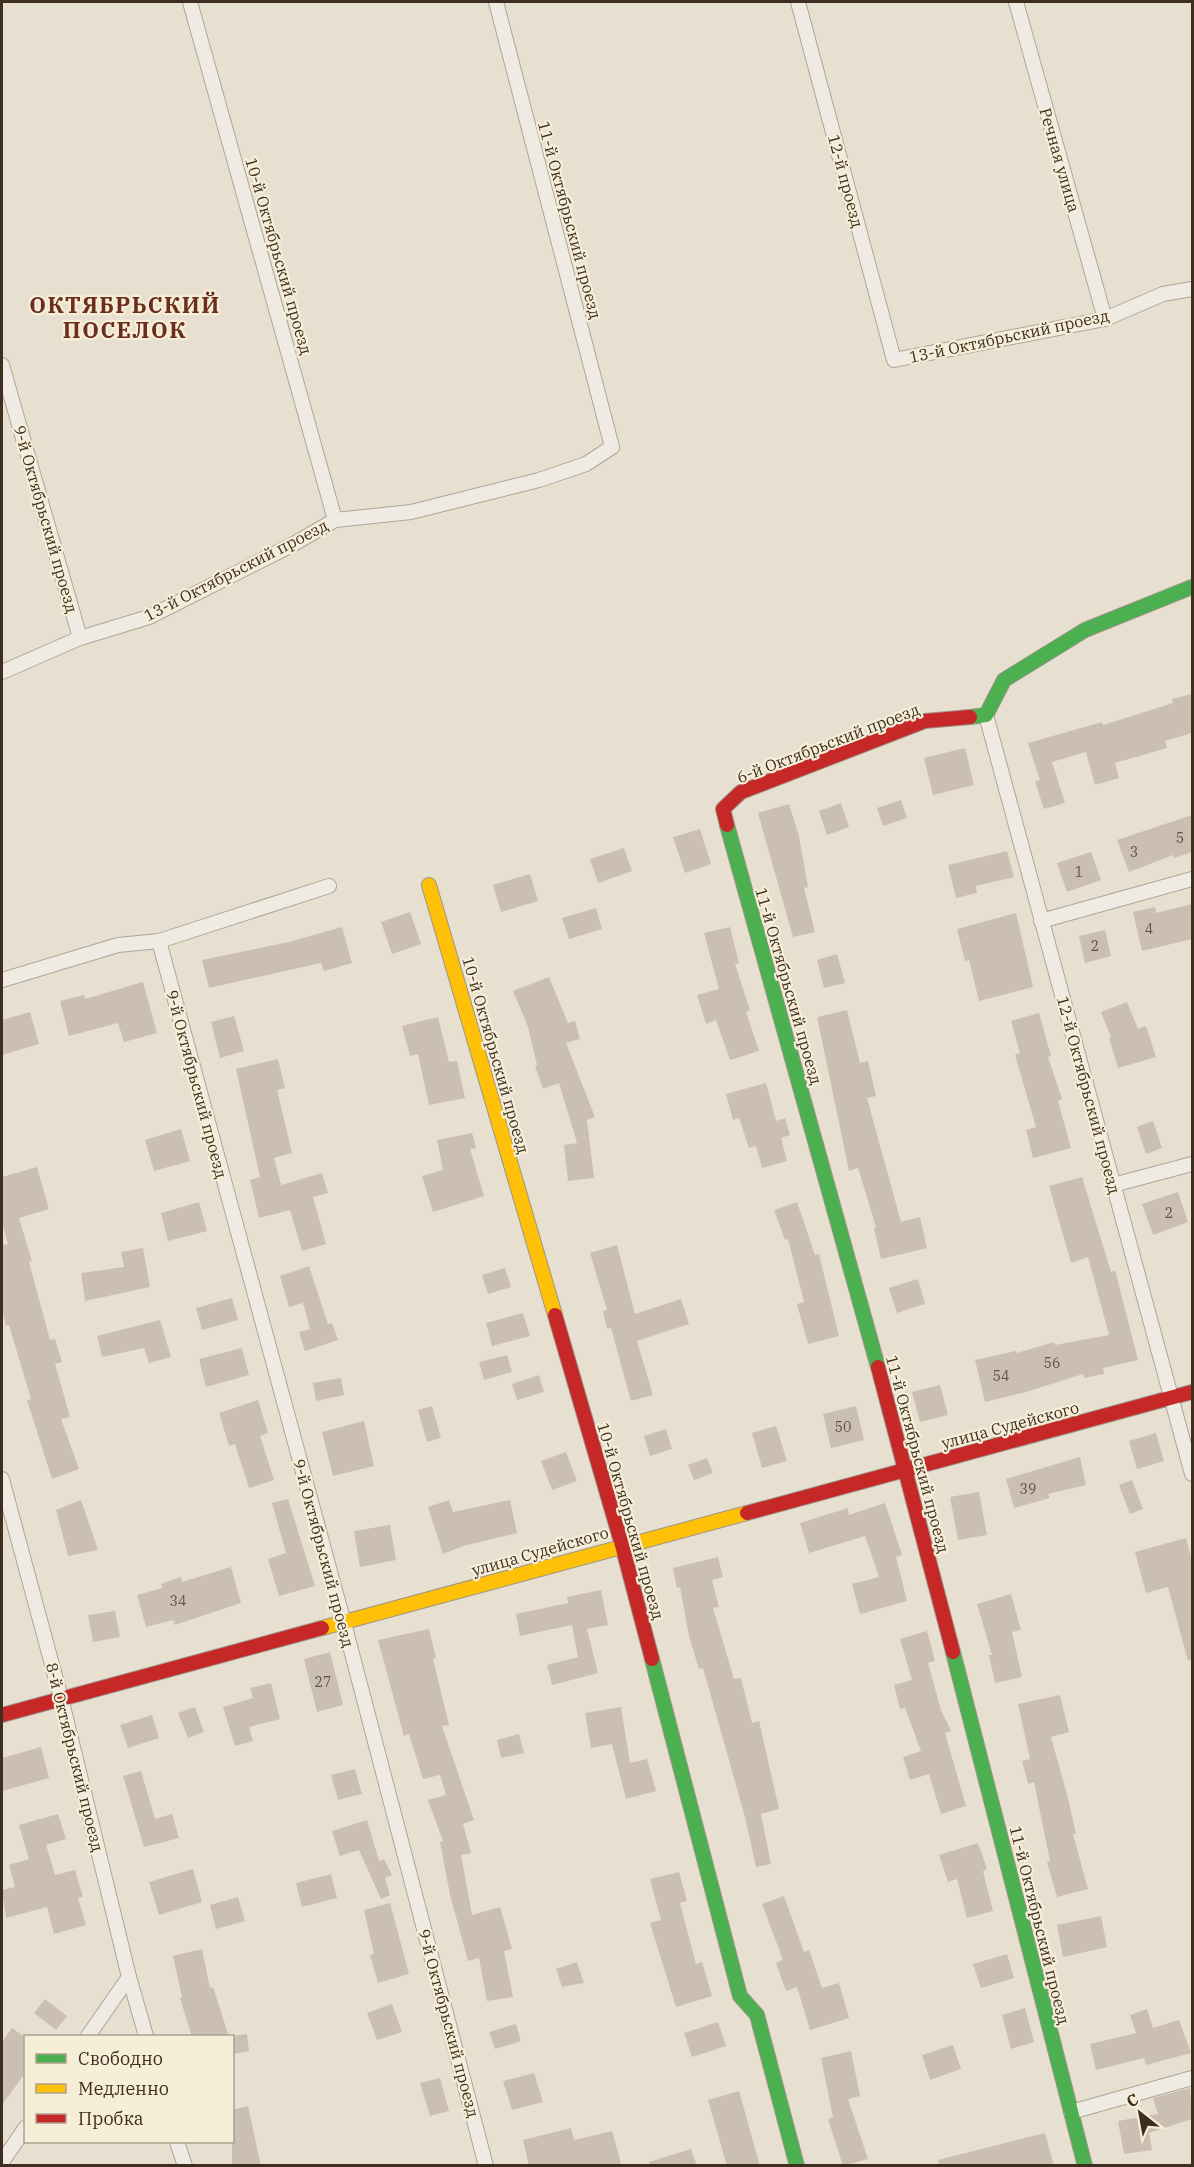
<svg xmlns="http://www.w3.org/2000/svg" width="1194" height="2167" viewBox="0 0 1194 2167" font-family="'IBM Plex Serif',serif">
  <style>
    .building { fill: #cbbfb2 }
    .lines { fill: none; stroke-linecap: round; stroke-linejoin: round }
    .street-casing { stroke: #ada599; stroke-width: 16 }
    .fast-casing { stroke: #9c958a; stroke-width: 16 }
    .slow-casing { stroke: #9c958a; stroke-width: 16 }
    .jam-casing { stroke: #9c958a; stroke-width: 16 }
    .street { stroke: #efebe3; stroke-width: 14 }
    .fast { stroke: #4caf50; stroke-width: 14 }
    .slow { stroke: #ffc107; stroke-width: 14 }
    .jam { stroke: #c62828; stroke-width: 14 }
    .labels { text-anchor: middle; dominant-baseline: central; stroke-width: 4.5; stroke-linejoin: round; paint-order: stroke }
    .number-label { font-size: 14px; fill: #605244 }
    .street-label { font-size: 16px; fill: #3d2e20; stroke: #f7eed8 }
    .district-label { font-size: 22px; font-weight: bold; letter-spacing: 1.5px; fill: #6b2e1e; stroke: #f7eed8 }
  </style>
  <rect width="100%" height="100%" fill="#e7e0d1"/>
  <g class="building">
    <path d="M1192,694v39l-27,8 2,7 -52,15 4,15 -24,7 -9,-33 -34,10 13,41 -21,6 -9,-27 5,-2 -12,-37 74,-21 1,3 70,-22 -1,-4z"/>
    <path d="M965,748l9,37 -41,10 -9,-37z"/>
    <path d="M901,800l6,18 -24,8 -6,-18z"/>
    <path d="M841,803l8,24 -22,8 -8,-24z"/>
    <path d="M789,804l10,32 9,51 -4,1 11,44 -22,5 -35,-124z"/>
    <path d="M1192,815v37l-18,6 -1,-3 -44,17 -12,-32z"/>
    <path d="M700,829l11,35 -26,9 -12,-36z"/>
    <path d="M624,848l8,23 -34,12 -8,-24z"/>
    <path d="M1007,851l7,26 -38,9 1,7 -21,5 -8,-33z"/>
    <path d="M1091,852l10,28 -34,12 -10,-29z"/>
    <path d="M530,874l8,27 -37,11 -8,-27z"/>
    <path d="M1192,904v35l-50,12 -9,-39 22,-5 1,6z"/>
    <path d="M596,908l6,21 -33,10 -7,-21z"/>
    <path d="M410,912l11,32 -29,10 -11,-32z"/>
    <path d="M1016,913l17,74 -54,14 -10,-41 -4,1 -8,-32z"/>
    <path d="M342,927l10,36 -28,8 -3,-8 -112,25 -7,-28 87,-18z"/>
    <path d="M730,927l9,36 -4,1 15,46 -4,2 13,39 -29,9 -14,-40 -10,4 -9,-29 22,-6 -15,-56z"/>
    <path d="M1105,930l6,26 -26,7 -6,-27z"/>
    <path d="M837,954l8,29 -21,5 -7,-28z"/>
    <path d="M549,977l19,46 7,-2 5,18 -14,4 29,74 -8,3 7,58 -26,3 -4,-36 13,-2 -18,-60 -16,6 -8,-23 2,-1 -9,-38 -15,-36z"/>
    <path d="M143,982l14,51 -33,9 -6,-19 -49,13 -9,-35 24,-6 1,4z"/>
    <path d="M1127,1002l11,27 8,-3 10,31 -38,11 -9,-30 2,-1 -10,-25z"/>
    <path d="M847,1010l13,53 8,-2 8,35 -9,2 34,124 19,-5 7,31 -46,11 -7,-31 2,-1 -18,-59 -9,3 -32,-154z"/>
    <path d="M30,1012l9,32 -37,11v-35z"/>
    <path d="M1039,1013l12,43 -3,1 14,42 -4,2 13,47 -38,10 -7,-28 10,-3 -21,-72 5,-2 -9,-32z"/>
    <path d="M234,1016l10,35 -24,7 -9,-36z"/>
    <path d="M438,1017l11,45 8,-1 8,37 -36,7 -11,-51 -8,2 -8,-30z"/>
    <path d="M278,1059l7,29 -8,2 15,63 -18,5 7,27 41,-12 6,20 -15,4 13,47 -24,7 -12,-41 -31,8 -9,-38 10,-3 -24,-108z"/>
    <path d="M766,1083l10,38 9,-3 5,17 -9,3 6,23 -25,7 -6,-22 -7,2 -10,-30 -6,2 -7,-26z"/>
    <path d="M1153,1121l9,27 -16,6 -9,-27z"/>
    <path d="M181,1129l9,32 -36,10 -9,-31z"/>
    <path d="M472,1133l4,15 -6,1 14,47 -51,16 -11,-36 21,-6 -6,-30z"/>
    <path d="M37,1167l12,42 -30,9 13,43 -3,1 21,78 5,-1 7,23 -7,2 15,53 -9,2 18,50 -27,10 -25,-79 4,-1 -22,-74 -3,1 -4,-16v-64l6,-2 -6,-22v-45z"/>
    <path d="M1082,1177l29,95 4,-2 23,90 -35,8 1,6 -20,4 -1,-4 -57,18 -41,10 -10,-42 41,-9 1,2 37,-11 1,3 54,-10 -21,-78 -17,6 -22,-77z"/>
    <path d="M1178,1192l10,30 -35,13 -11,-31z"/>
    <path d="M199,1202l8,29 -39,10 -7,-28z"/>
    <path d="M797,1202l18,53 4,-1 20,82 -31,8 -11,-40 7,-2 -16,-63 -3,1 -11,-30z"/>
    <path d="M617,1245l18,69 46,-15 8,25 -52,17 16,54 -22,6 -20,-73 -4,1 -4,-18 4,-1 -17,-57z"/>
    <path d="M143,1248l7,39 -65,14 -4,-28 43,-6 -3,-15z"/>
    <path d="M309,1266l19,58 4,-1 6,17 -33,11 -6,-19 11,-3 -7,-26 -14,4 -9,-31z"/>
    <path d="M505,1268l6,19 -23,7 -6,-19z"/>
    <path d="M918,1279l7,25 -28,9 -8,-25z"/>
    <path d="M232,1298l6,22 -36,10 -6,-22z"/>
    <path d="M523,1313l7,23 -38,10 -6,-23z"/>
    <path d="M160,1320l11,37 -22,6 -5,-15 -42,9 -5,-21z"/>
    <path d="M242,1348l7,27 -43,12 -7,-28z"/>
    <path d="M507,1355l5,17 -28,8 -5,-18z"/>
    <path d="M539,1375l5,17 -27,8 -5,-16z"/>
    <path d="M341,1378l3,17 -28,6 -3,-18z"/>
    <path d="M940,1385l8,30 -28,7 -8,-30z"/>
    <path d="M258,1400l10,33 -8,3 14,44 -25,8 -14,-44 -6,2 -10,-33z"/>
    <path d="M432,1406l9,32 -14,4 -9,-32z"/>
    <path d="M856,1406l8,34 -33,8 -8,-34z"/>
    <path d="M364,1421l10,45 -41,10 -11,-44z"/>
    <path d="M776,1426l11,35 -25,7 -10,-35z"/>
    <path d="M666,1429l6,20 -22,7 -6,-20z"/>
    <path d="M1156,1433l8,28 -27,8 -8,-28z"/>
    <path d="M566,1452l11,29 -25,9 -11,-29z"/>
    <path d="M1080,1457l6,28 -38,9 2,4 -36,10 -8,-29z"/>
    <path d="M707,1458l6,15 -19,7 -6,-15z"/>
    <path d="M1132,1480l11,29 -13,5 -11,-29z"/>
    <path d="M979,1492l8,43 -29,5 -8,-43z"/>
    <path d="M288,1499l27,87 -36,10 -11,-37 18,-6 -14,-50z"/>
    <path d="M81,1500l17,50 -30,6 -12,-46z"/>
    <path d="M449,1500l4,12 57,-12 7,33 -54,13 -20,8 -15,-47z"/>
    <path d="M885,1503l17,52 -6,2 11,44 -47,13 -8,-30 27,-7 -14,-41 -56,17 -9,-30 48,-15 1,7z"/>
    <path d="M390,1525l6,35 -36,7 -6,-36z"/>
    <path d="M1186,1538l6,23v99l-4,1 -20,-74 -22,6 -11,-41z"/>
    <path d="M718,1557l5,20 -11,3 7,27 -6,1 21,71 7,-1 11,45 7,-2 20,88 -18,5 10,50 -15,3 -11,-50 -42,-149 -4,1 -10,-33 -9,-49 -3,1 -4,-20z"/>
    <path d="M231,1567l10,36 -66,22 -2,-5 -27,7 -9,-32 25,-7 -1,-4 20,-7 1,5z"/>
    <path d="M601,1590l7,35 -21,4 11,44 -46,12 -5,-20 31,-8 -6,-32 -52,11 -4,-22 52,-11 -1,-6z"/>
    <path d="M1011,1594l10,36 -9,2 10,45 -27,6 -6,-28h3l-15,-51z"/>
    <path d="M115,1611l5,26 -27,5 -5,-27z"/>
    <path d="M429,1629l7,29 -3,1 16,66 -7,1 32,94 -11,4 8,29 -10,2 11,60 28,-8 12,42 -8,2 9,46 -26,4 -8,-43 -11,3 -18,-66 -10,-53 3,-1 -15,-41 18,-5 -6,-20 -17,4 -14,-45 -5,2 -26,-96z"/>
    <path d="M927,1631l8,30 -7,2 13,47 10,21 -6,2 21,73 -25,8 -12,-40 -19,6 -7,-23 18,-6 -16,-43 -5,1 -6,-24 18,-5 -12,-41z"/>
    <path d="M330,1652l13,53 -26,7 -13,-53z"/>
    <path d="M271,1683l9,36 -31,8 4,14 -18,5 -12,-39 30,-9 -3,-10z"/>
    <path d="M1060,1695l9,37 -18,5 17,61 8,36h-3l15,55 -31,8 -10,-35 3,-1 -16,-79 -6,2 -6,-23 8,-2 -12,-55z"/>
    <path d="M195,1707l9,25 -16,6 -10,-25z"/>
    <path d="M621,1707l9,56 17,-4 9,32 -30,8 -14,-55 -21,4 -6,-35z"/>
    <path d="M152,1715l7,23 -31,10 -8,-23z"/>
    <path d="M519,1734l5,19 -23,5 -4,-18z"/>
    <path d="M41,1747l8,31 -47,13v-33z"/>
    <path d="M355,1769l7,25 -24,6 -7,-25z"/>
    <path d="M141,1771l14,48 17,-5 7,24 -35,9 -21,-71z"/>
    <path d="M58,1814l8,25 -20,6 9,30 20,-5 8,27 -5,1 8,27 -32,9 -7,-27 -41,11 -4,-28 13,-3 -6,-22 20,-6 -10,-34z"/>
    <path d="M367,1820l12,41 5,-2 8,16 -7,3 5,17 -9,4 -22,-49 -19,6 -8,-25z"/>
    <path d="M978,1843l9,26 -4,2 10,40 -26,7 -10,-39 -9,3 -9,-27z"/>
    <path d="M193,1869l9,33 -43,13 -10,-33z"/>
    <path d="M679,1872l8,29 -7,2 16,61 6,-2 10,34 -36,11 -26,-84 11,-3 -11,-41z"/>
    <path d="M331,1874l6,24 -35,9 -6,-24z"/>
    <path d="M784,1896l20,56 5,-2 13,38 17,-5 10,35 -39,12 -13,-43 -11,4 -10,-28 7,-3 -21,-56z"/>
    <path d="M238,1897l7,24 -29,8 -6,-24z"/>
    <path d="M390,1903l19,71 -31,9 -8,-28 4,-1 -10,-44z"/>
    <path d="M1101,1916l6,31 -44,10 -6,-32z"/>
    <path d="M202,1949l8,39 3,-1 16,50h-37l-12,-39 2,-1 -9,-41z"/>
    <path d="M1007,1954l7,24 -33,10 -8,-24z"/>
    <path d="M577,1962l7,21 -22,4 -6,-18z"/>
    <path d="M45,1999l22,17 -11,14 -22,-17z"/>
    <path d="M392,2004l10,28 -25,8 -10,-27z"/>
    <path d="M1025,2008l9,34 -23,7 -9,-34z"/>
    <path d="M1147,2009l6,19 26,-8 12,33 -45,12 -2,-7 -48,12 -6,-26 46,-11 -6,-18z"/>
    <path d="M718,2022l8,24 -34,11 -8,-24z"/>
    <path d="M516,2024l5,17 -26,8 -6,-17z"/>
    <path d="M12,2028l14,10v34l-24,33v-63z"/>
    <path d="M247,2034l2,17 -17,3v-18z"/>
    <path d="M953,2045l8,24 -31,11 -8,-25z"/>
    <path d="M851,2051l9,45 -12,3 20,60 -25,7 -15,-47 5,-2 -12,-59z"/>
    <path d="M534,2073l9,29 -31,8 -9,-29z"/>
    <path d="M440,2078l9,33 -19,5 -10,-33z"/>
    <path d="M1190,2088l2,31 -43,14 3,17 -28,4 -6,-33 40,-7 -5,-16z"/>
    <path d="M739,2091l21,75h-33l-19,-66z"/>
    <path d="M248,2106l13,60h-29v-56z"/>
    <path d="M571,2128l3,12 38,-9 9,32 -9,3h-83l-6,-26z"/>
    <path d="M1045,2133l9,33h-115l-1,-6z"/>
    <path d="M691,2149l6,17h-47l-1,-4z"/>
  </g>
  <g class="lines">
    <g class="street-casing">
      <g id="street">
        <path d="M190,2l145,518"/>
        <path d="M798,2l96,358 211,-41 58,-25 29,-5"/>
        <path d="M1016,2l89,317"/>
        <path d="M2,365l78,273"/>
        <path d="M2,672l78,-34 69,-21 143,-72 43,-25 76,-8 128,-32 47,-16 26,-17 -116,-445"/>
        <path d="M986,715l206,759"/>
        <path d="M1041,921l151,-42"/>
        <path d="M159,941l185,682 142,543"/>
        <path d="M2,980l116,-35 41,-4 170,-55"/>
        <path d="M1113,1185l79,-21"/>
        <path d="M2,1479l59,219 68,279 17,59"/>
        <path d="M88,2036l41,-59"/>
        <path d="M1071,2112l121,-34"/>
        <path d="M177,2142l8,24"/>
        <path d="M2,2162l24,-35"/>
      </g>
    </g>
    <g class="fast-casing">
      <g id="fast">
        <path d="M970,717l16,-2 18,-35 81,-50 107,-43"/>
        <path d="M727,825l151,542"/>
        <path d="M953,1652l132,514"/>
        <path d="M652,1659l88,337 17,19 40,151"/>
      </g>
    </g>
    <g class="slow-casing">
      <g id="slow">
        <path d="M429,885l126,430"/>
        <path d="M322,1628l425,-115"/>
      </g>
    </g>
    <g class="jam-casing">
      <g id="jam">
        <path d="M727,825l-4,-16 18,-17 184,-71 45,-4"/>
        <path d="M555,1315l67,230 30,114"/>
        <path d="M878,1367l75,285"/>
        <path d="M747,1513l445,-121"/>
        <path d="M2,1715l320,-87"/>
      </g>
    </g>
    <use href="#street" class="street"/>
    <use href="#fast" class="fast"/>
    <use href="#slow" class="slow"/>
    <use href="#jam" class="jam"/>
  </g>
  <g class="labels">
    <g class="number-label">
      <text x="1180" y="838">5</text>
      <text x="1134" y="852">3</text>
      <text x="1079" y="872">1</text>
      <text x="1149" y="929">4</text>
      <text x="1095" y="946">2</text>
      <text x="1169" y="1213">2</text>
      <text x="1052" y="1363">56</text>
      <text x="1001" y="1376">54</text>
      <text x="843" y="1427">50</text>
      <text x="1028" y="1489">39</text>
      <text x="178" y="1601">34</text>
      <text x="323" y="1682">27</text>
    </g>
    <g class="street-label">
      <text transform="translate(1060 160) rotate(74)">Речная улица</text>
      <text transform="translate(846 181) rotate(75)">12-й проезд</text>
      <text transform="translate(570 220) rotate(75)">11-й Октябрьский проезд</text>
      <text transform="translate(279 256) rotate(74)">10-й Октябрьский проезд</text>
      <text transform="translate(1009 336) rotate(-12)">13-й Октябрьский проезд</text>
      <text transform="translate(46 519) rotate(74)">9-й Октябрьский проезд</text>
      <text transform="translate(236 570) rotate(-27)">13-й Октябрьский проезд</text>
      <text transform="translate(828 743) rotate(-21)">6-й Октябрьский проезд</text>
      <text transform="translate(789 986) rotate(74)">11-й Октябрьский проезд</text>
      <text transform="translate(496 1055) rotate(74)">10-й Октябрьский проезд</text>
      <text transform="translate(197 1084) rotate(75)">9-й Октябрьский проезд</text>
      <text transform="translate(1089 1095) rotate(75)">12-й Октябрьский проезд</text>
      <text transform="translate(1010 1425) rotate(-15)">улица Судейского</text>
      <text transform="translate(918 1454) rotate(75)">11-й Октябрьский проезд</text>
      <text transform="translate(631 1521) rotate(74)">10-й Октябрьский проезд</text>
      <text transform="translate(540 1551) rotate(-16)">улица Судейского</text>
      <text transform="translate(324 1553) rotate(75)">9-й Октябрьский проезд</text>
      <text transform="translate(75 1757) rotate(76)">8-й Октябрьский проезд</text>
      <text transform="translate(1040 1925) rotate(76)">11-й Октябрьский проезд</text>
      <text transform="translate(449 2023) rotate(75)">9-й Октябрьский проезд</text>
    </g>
    <g class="district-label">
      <text x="125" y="304">ОКТЯБРЬСКИЙ<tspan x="125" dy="25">ПОСЕЛОК</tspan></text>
    </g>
  </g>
  <rect width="1194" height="2167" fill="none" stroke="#3d2e20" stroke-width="6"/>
  <rect x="24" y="2035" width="210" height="108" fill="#f7eed8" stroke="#ada18e" stroke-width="1.5"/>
  <rect x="36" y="2054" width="30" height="9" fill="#4caf50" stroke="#ada18e" stroke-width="1.5"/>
  <text x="78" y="2065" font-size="18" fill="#3d2e20">Свободно</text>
  <rect x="36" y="2084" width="30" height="9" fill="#ffc107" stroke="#ada18e" stroke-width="1.5"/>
  <text x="78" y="2095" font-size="18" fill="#3d2e20">Медленно</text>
  <rect x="36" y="2114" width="30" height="9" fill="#c62828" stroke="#ada18e" stroke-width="1.5"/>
  <text x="78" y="2125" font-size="18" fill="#3d2e20">Пробка</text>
  <g transform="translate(1140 2113) rotate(329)" stroke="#f7eed8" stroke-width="4.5" paint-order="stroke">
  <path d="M0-4.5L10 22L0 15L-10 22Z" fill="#3d2e20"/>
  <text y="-9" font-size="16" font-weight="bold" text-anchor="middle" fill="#3d2e20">С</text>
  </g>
</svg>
